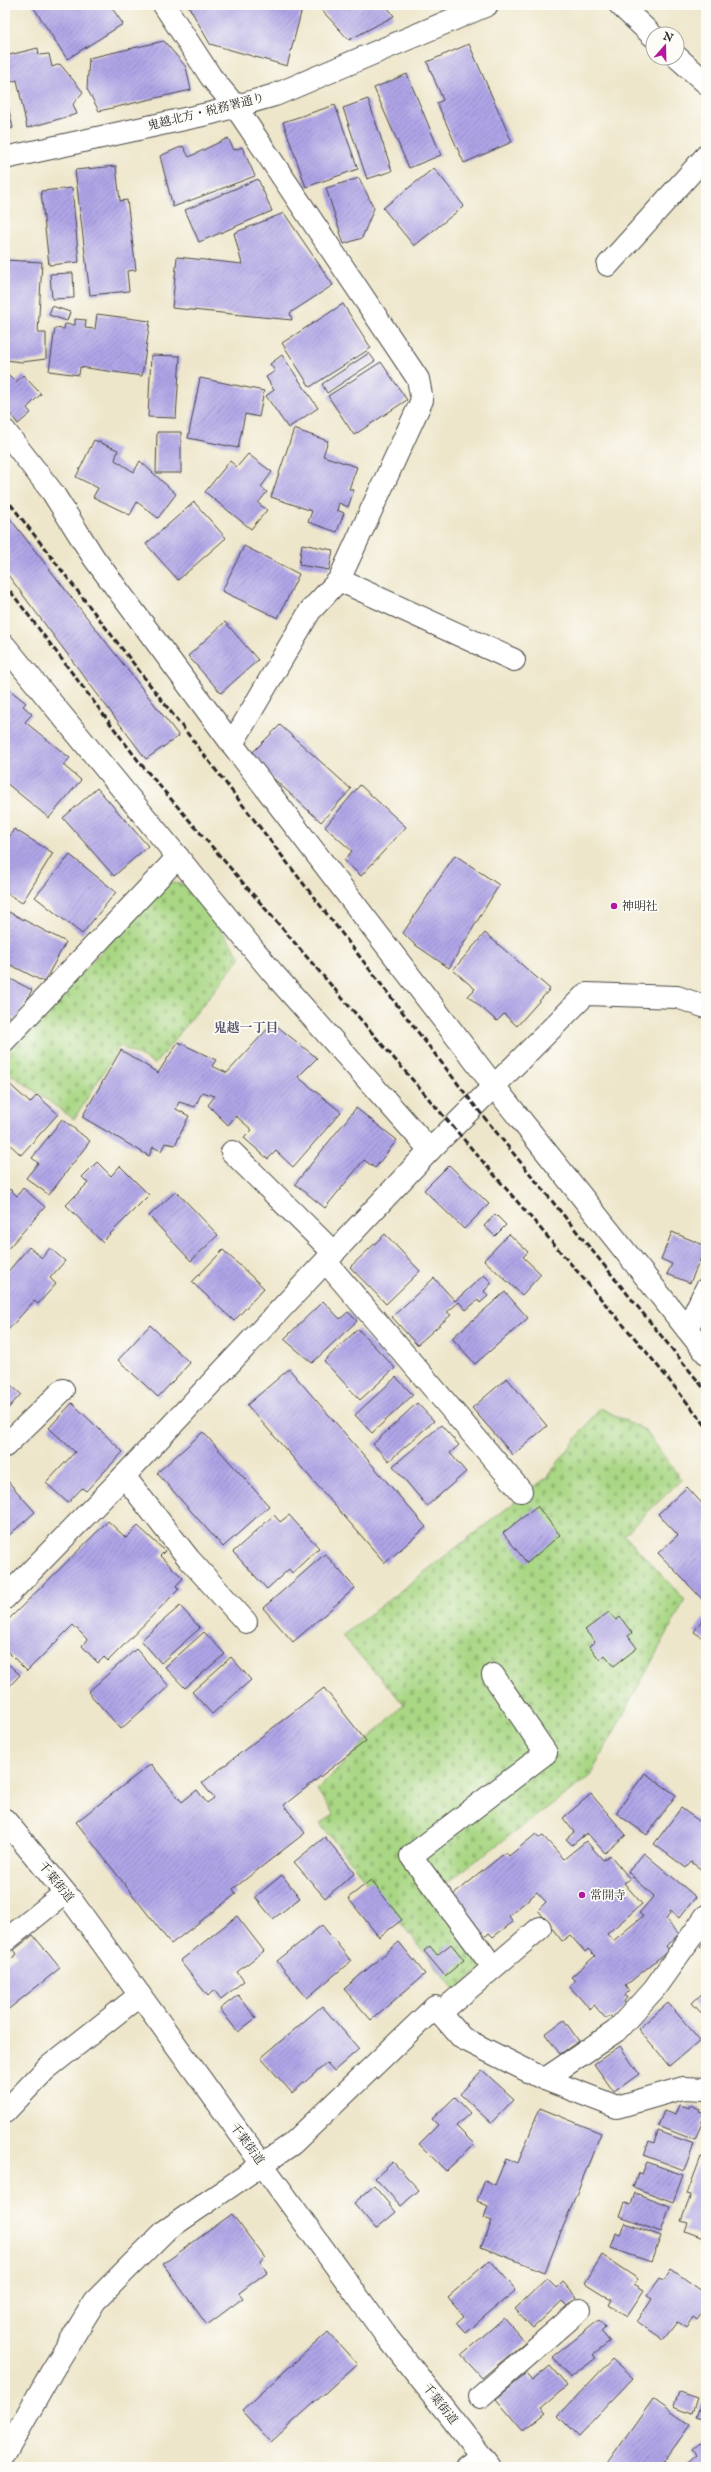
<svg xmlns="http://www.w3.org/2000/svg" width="711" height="2472" viewBox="0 0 711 2472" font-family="'IM FELL English','Noto Serif JP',serif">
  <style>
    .cemetery { fill: url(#cemetery-stones); stroke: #6a8158 }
    .building { fill: url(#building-hatch) }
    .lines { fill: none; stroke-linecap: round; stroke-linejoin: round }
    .minor-casing { stroke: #484743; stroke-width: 24 }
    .highway-casing { stroke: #484743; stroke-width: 24 }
    .minor { stroke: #fff; stroke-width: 22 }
    .highway { stroke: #fff; stroke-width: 22 }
    .rail { stroke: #2b2b2b; stroke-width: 3; stroke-dasharray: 6 3; stroke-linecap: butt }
    .poi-dot { fill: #b5179e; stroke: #fdfcf7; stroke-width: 1.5 }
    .labels { text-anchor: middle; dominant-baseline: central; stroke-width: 3.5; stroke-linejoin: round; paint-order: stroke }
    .street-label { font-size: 12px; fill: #2b2b2b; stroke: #fdfcf7 }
    .poi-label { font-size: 12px; fill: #2b2b2b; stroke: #fdfcf7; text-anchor: start }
    .neighbourhood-label { font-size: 13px; font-weight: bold; fill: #59556d; stroke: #fdfcf7 }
  </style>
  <defs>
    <pattern id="cemetery-stones" width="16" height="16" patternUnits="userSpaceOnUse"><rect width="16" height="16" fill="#a9d784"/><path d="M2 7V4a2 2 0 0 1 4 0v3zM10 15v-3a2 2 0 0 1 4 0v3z" fill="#92b972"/></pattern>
    <pattern id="building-hatch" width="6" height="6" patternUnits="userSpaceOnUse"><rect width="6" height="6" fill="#afa4e7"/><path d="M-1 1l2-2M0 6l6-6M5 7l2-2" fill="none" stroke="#8f86bb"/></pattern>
  </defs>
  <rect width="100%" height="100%" fill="#fdfcf7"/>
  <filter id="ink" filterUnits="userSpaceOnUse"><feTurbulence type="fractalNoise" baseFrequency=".025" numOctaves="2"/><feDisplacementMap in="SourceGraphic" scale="8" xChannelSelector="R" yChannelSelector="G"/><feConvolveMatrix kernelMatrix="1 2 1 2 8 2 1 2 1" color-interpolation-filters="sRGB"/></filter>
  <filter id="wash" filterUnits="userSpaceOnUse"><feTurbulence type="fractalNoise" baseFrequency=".012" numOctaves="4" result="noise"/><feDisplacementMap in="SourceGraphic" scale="16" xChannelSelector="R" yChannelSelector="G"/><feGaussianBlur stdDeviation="0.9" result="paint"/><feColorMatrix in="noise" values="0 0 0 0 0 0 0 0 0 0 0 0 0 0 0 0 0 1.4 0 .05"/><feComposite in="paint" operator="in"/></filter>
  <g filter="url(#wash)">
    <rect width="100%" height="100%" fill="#eee6ca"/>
    <g class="cemetery">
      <path d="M168,882l18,3 55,72 -86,107 -35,-18 -46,73 -69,-49v-17z"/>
      <path d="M600,1408l45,22 36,50 -57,55 61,65 -95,176 -148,110 42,81 -29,23 -135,-166 14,-9 -17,-25 87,-86 -62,-68 204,-158z"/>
    </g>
    <g id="blocks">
      <g class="building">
        <path d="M32,5h78l13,19 -56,35z"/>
        <path d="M188,5h115l-16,61 -77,-22z"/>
        <path d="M317,5h69l8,11 -45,24z"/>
        <path d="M164,41l22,26 5,23 -92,21 -12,-22 2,-31z"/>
        <path d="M469,44l43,98 -48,21 -27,-60 6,-3 -16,-38z"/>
        <path d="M38,48l1,7 10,-1 3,13 8,-3 23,28 -10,12 4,10 -50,14 -10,-48 -6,2 -6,-26z"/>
        <path d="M407,74l34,81 -32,13 -35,-80z"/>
        <path d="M5,94l8,34 -8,2z"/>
        <path d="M368,99l24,72 -25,8 -24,-71z"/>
        <path d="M335,105l23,64 -52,18 -23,-65z"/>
        <path d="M228,138l6,12 8,-3 13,29 -82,31 -13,-51 23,-10 6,11z"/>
        <path d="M116,166l4,35 7,-1 9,70 -9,1 2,20 -39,4 -15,-125z"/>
        <path d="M434,168l30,38 -50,40 -31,-38z"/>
        <path d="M359,178l15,30 -12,30 -18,6 -18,-56z"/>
        <path d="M258,179l14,32 -73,31 -14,-32z"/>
        <path d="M72,188l7,74 -30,3 -8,-74z"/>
        <path d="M284,213l49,72 -43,28 2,7 -120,-12 5,-51 65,7 -8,-31z"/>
        <path d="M5,260l37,2 -4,71h8v26l-24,3 -17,-2z"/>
        <path d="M73,273l1,25 -22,1 -2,-25z"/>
        <path d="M343,304l28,44 -61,39 -28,-44z"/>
        <path d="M52,306l18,6 -3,9 -18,-6z"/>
        <path d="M97,314l53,7 -8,55 -62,-9 -1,8 -30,-4 6,-43 9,1 1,-5 10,1v-6l11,1 -1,8 10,1z"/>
        <path d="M369,353l6,8 -48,32 -5,-9z"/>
        <path d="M151,355l29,1 -4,62 -28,-1z"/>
        <path d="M282,355l36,53 -30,20 -22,-32 8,-6 -8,-13 9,-6 -5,-7z"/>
        <path d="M381,362l26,38 -53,35 -26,-39z"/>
        <path d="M9,375l7,7 7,-7 18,19 -14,14 4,5 -13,11 -13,-17v-29z"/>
        <path d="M200,378l64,13 -5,26 -14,-3 -7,34 -50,-10z"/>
        <path d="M294,429l34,12 -5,15 34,11 -8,22 5,1 -6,17 -9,-4 -2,7 7,3 -7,19 -29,-10 4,-11 -41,-14z"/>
        <path d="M157,432h24v41h-25z"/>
        <path d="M94,440l24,10 -3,10 19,12 6,-11 36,33 -18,24 -21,-16 -7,13 -37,-18 5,-9 -22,-11z"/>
        <path d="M248,454l24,18 -11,15 6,5 -9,11 9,7 -16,19 -46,-37 25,-31 7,6z"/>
        <path d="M194,502l32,36 -48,42 -32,-36z"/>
        <path d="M5,512l174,224 -33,23 -141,-188z"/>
        <path d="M302,544l31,6 -4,20 -30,-5z"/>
        <path d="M244,546l55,28 -21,44 -56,-27z"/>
        <path d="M225,622l33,38 -37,33 -33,-37z"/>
        <path d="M5,686l21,17 -3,3 9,8 -7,8 45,36 -7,7 18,15 -32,38 -44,-36z"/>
        <path d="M280,725l71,64 -30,33 -72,-66z"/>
        <path d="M360,785l46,42 -45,49 -17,-16 8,-9 -27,-24z"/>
        <path d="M97,788l51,58 -34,30 -51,-58z"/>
        <path d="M14,829l39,24 -31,50 -17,-11v-48z"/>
        <path d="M70,855l46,37 -34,42 -47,-37z"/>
        <path d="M455,855l44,30 -50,83 -35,-24 -11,-11z"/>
        <path d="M5,910l61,32 -22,40 -39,-20z"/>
        <path d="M485,933l65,56 -33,37 -13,-12 -7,7 -29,-25 7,-7 -22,-19z"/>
        <path d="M5,976l27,14 -16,30 -11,-6z"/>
        <path d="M273,1023l44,35 -19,19 43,35 -48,55 -17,-16 -8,8 -24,-21 8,-8 -16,-14 -8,9 -20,-20 7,-9 -13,-4 -7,15 -16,-5 -3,7 13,7 -14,29 -10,-2 -4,8 -8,-4 -4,9 -67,-39 39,-67 37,23 20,-31 38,18 -4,6 15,7z"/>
        <path d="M5,1080l25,23 7,-8 21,19 -37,41 -16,-15v-19l3,-4 -3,-2z"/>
        <path d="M356,1108l41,32 -22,28 -11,-8 -39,48 -30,-24z"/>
        <path d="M62,1119l28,22 -41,54 -23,-17 12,-15 -6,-5z"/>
        <path d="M97,1162l14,14 9,-10 29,29 -47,47 -36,-37 22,-22 -6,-6z"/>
        <path d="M449,1165l40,39 -25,25 -40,-39z"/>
        <path d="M23,1188l22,19 -40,45v-58l5,-5 7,7z"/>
        <path d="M176,1191l42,44 -27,26 -42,-45z"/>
        <path d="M495,1214l11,11 -11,11 -11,-10z"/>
        <path d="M672,1232l34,14 -16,37 -23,-9 5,-10 -11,-5z"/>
        <path d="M385,1234l35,37 -34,33 -36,-37z"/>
        <path d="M509,1234l19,18 -5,5 18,17 -19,21 -38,-35z"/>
        <path d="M29,1247l13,11 8,-10 15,13 -15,17 6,6 -18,20 -4,-3 -27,30 -2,-2v-54z"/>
        <path d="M223,1250l41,38 -30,33 -42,-39z"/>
        <path d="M484,1275l8,8 -8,8 4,5 -8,7 -2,-3 -12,10 -7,-8 -12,10 4,3 -34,30 -25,-28 42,-39 21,23z"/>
        <path d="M505,1292l23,26 -53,46 -23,-26z"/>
        <path d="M323,1301l17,18 8,-7 9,9 -45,42 -28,-24z"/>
        <path d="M150,1325l40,38 -32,34 -40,-37z"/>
        <path d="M358,1329l37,39 -35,32 -36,-39z"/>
        <path d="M289,1369l137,158 -41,36 -138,-158z"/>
        <path d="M396,1377l17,18 -41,38 -17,-18z"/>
        <path d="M507,1378l40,48 -34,29 -41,-47z"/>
        <path d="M5,1380l16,14 -16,18z"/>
        <path d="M72,1403l51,49 -37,39 -4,-3 -14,15 -22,-20 29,-31 -26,-24z"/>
        <path d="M417,1403l17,18 -45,40 -16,-17z"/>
        <path d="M441,1425l18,20 -9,8 16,19 -39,34 -34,-40z"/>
        <path d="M203,1432l66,74 -46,41 -66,-74z"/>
        <path d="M5,1478l30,34 -30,27z"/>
        <path d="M687,1487l19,21v95l-48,-50 20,-18 -20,-21z"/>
        <path d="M537,1506l23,29 -33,28 -24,-30z"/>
        <path d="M274,1515l6,7 9,-7 30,33 -27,25 -3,-4 -22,20 -34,-37z"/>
        <path d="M108,1521l18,17 12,-12 27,25 -5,5 23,22 -7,8 3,3 -71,72 -4,-4 -6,6 -16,-17 5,-7 -14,-14 -46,46 -22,-22v-26z"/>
        <path d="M325,1554l30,34 -62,54 -30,-34z"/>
        <path d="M180,1606l20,22 -39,35 -20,-23z"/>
        <path d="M609,1612l7,8 4,-3 12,16 -4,3 9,12 -23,18 -9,-11 -5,5 -11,-14 6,-4 -10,-12z"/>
        <path d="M703,1618l3,2v20l-12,-8z"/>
        <path d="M204,1632l21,22 -40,34 -20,-21z"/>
        <path d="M136,1649l33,37 -48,43 -33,-37z"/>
        <path d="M231,1657l20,23 -39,34 -20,-22z"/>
        <path d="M5,1661l15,14 -15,16z"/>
        <path d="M324,1688l42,53 -82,64 21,28 -72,56 3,5 -65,50 -95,-122 75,-58 31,38 15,-12 10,13 7,-5 -12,-15z"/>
        <path d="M645,1773l31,22 -29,40 -31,-22z"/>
        <path d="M591,1794l35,41 -21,18 -18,-20 -15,12 -6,-6 8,-7 -11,-14z"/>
        <path d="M681,1808l25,18v47l-15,-11 -5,6 -32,-24z"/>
        <path d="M536,1834l3,4 4,-2 21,23 22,-18 17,19 7,-5 20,24 -6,4 18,21 -35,30 6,7 30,-25 -4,-3 15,-17 -26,-24 16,-19 52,44 -17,21 -8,-7 -5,9 13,14 -13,12 3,4 -44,36 4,5 -4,4 2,3 -3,3 2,3 -13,14 -3,-2 -4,3 -12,-14 -4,4 -21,-23 6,-5 -4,-4 24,-21 -7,-7 -3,3 -15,-17 -8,6 -24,-31 8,-8 -9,-10 -28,24 4,6 -20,15 -4,-4 -4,4 -32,-42 53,-43 3,4z"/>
        <path d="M325,1837l30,36 -30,25 -31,-36z"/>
        <path d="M282,1875l18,23 -27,21 -18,-22z"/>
        <path d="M371,1880l31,40 -23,17 -31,-39z"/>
        <path d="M237,1916l27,35 -27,21 7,9 -23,18 -7,-9 -6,6 -28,-35z"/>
        <path d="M322,1925l29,36 -44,37 -30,-37z"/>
        <path d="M33,1935l27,33 -55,44v-48l12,-10 -3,-4z"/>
        <path d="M706,1940v13l-6,-6z"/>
        <path d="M399,1942l26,32 -54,46 -27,-31z"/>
        <path d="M451,1944l13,16 -19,16 -21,-25 6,-5 7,9z"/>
        <path d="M706,1990v28l-14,-15z"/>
        <path d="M238,1995l18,23 -18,14 -18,-23z"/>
        <path d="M668,2003l32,37 -31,26 -31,-37z"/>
        <path d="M322,2006l37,43 -25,22 -7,-8 -35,30 -31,-35z"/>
        <path d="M564,2020l15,21 -19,13 -15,-20z"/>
        <path d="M620,2046l19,28 -25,18 -20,-28z"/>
        <path d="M482,2070l32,29 -23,24 -31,-29z"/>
        <path d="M455,2097l15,16 -14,13 18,18 -28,27 -27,-27 19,-19 -6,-6z"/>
        <path d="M679,2105l10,3 1,-3 10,4 -1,3 6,2 -10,26 -37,-14 6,-15 11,4z"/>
        <path d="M540,2108l61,25 -56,139 -64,-25 11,-26 -8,-3 4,-12 -11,-5 8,-21 10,5 11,-27 12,5z"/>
        <path d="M658,2131l36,13 -10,26 -40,-15 5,-14 5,2z"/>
        <path d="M701,2157l5,1v81l-21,-8 3,-8 -7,-2 10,-26 -4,-1z"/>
        <path d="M393,2162l26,28 -18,16 -26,-28z"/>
        <path d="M647,2162l36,13 -10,27 -40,-15 5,-14 4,1z"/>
        <path d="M374,2186l22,26 -20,17 -22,-26z"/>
        <path d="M635,2193l35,13 -9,26 -41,-15 5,-14 6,2z"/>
        <path d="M232,2214l33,44 -5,4 7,10 -28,21 4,5 -36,27 -44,-61z"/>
        <path d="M625,2223l36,13 -10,26 -40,-14 5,-15 5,2z"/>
        <path d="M602,2255l36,24 -4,5 10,6 -17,26 -18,-11 3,-5 -27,-17z"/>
        <path d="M490,2260l26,30 -51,43 -9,-10 8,-7 -16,-19z"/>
        <path d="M671,2269l35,25v13l-9,13 -4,-3 -7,11 -9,-6 -14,18 -26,-18 15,-23 -5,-3 13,-18 4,2z"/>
        <path d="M547,2278l10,10 6,-6 14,16 -9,9 -6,-6 -29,27 -18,-19z"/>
        <path d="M504,2318l21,24 -43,36 -21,-23z"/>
        <path d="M599,2320l6,7 -4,4 9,11 -17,13 3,3 -26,20 -17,-21z"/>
        <path d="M328,2332l29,32 -86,78 -29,-32z"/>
        <path d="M612,2359l21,19 -55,58 -20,-20z"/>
        <path d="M550,2366l17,20 -26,22 5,5 -23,18 -27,-32 30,-25 6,7z"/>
        <path d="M679,2392l18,6 -5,15 -18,-7z"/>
        <path d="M653,2399l37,26 -30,42h-55z"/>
        <path d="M701,2403l5,2v16l-10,-4z"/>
        <path d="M706,2439v28h-23l13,-11 -4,-5z"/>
      </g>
    </g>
  </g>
  <g filter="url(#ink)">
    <use href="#blocks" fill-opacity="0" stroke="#484743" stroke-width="1"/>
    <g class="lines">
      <g class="minor-casing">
        <g id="minor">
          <path d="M164,5l47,72 24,29 183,273 4,21 -83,180 -29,31 -78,133"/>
          <path d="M620,5l33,31"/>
          <path d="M677,57l29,26"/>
          <path d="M5,158l207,-45 63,-18 212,-90"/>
          <path d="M608,265l98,-109"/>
          <path d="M5,431l48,62 41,65 138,186 262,342 212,267"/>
          <path d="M339,580l175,80"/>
          <path d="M5,646l267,326 158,178"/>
          <path d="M5,1040l173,-183"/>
          <path d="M232,1152l102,101"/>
          <path d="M326,1262l195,229"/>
          <path d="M687,1329l19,-40"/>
          <path d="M5,1446l58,-56"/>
          <path d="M124,1476l65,83 57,63"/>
          <path d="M5,1598l119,-122 306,-326 156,-156 91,3 29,10"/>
          <path d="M493,1675l53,78 -135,103 82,111"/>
          <path d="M5,1941l60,-48"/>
          <path d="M440,2013l100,-85"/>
          <path d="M545,2079l71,-48 38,-42 52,-73"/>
          <path d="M5,2112l41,-43 94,-74"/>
          <path d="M480,2397l100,-87"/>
          <path d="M5,2454l47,-83 43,-70 70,-70 127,-87 143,-137 27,31 80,40 75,29 66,-19 23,1"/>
          <path d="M466,2467l15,-11"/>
        </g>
      </g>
      <g class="highway-casing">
        <path id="highway" d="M5,1820l67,81 312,432 106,134"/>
      </g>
      <use href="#minor" class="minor"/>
      <use href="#highway" class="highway"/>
      <g class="rail">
        <path d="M5,497l470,609 231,285"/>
        <path d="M5,584l135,179 504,586 62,77"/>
      </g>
    </g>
  </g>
  <g class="poi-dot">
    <circle cx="614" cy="906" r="4"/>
    <circle cx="582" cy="1895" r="4"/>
  </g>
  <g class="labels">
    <g class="street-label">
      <text transform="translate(206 112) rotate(-14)">鬼越北方・税務署通り</text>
      <text transform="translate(56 1882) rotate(51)">千葉街道</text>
      <text transform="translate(247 2144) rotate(54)">千葉街道</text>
      <text transform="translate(440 2404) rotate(52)">千葉街道</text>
    </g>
    <g class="poi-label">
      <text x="622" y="906">神明社</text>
      <text x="590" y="1895">常開寺</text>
    </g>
    <g class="neighbourhood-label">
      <text x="246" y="1028">鬼越一丁目</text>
    </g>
  </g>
  <rect width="711" height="2472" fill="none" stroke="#fdfcf7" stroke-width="20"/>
  <g transform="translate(665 46) rotate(20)"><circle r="19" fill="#fdfcf7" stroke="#a9a8a5"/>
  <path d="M0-3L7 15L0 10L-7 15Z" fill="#b5179e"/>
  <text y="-6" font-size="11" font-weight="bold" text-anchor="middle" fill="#2b2b2b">N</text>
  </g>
</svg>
